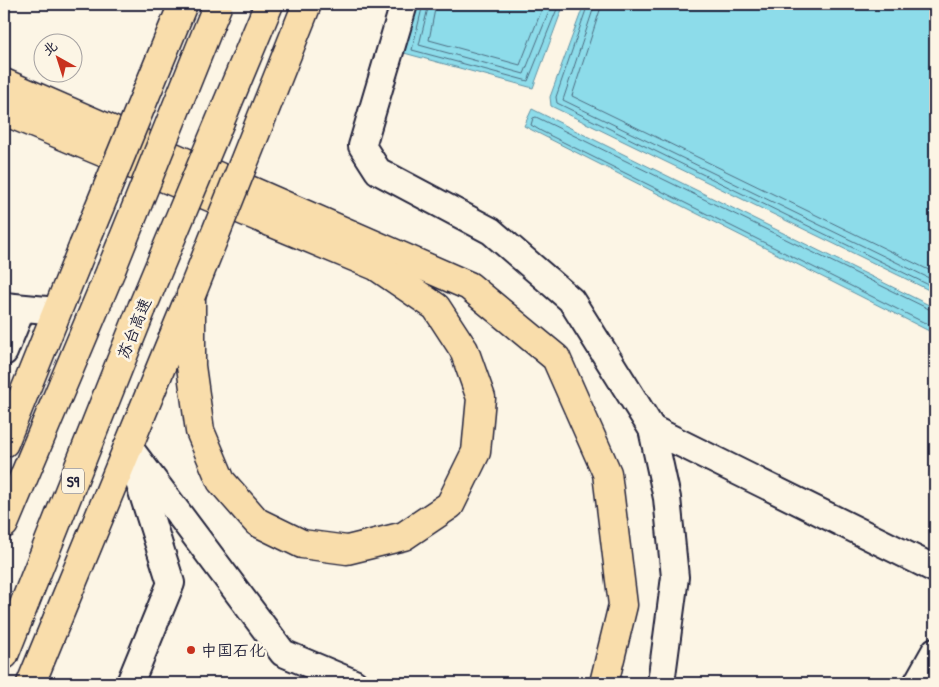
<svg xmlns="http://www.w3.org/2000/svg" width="939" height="687" viewBox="0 0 939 687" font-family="'Patrick Hand','LXGW WenKai TC',sans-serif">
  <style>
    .water { fill: #8ddcea; stroke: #6292a4 }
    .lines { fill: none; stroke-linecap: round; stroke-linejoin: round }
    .shore { stroke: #4d6c81; stroke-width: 1 }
    .minor-casing { stroke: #22223b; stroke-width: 30 }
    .highway-casing { stroke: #22223b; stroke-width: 31 }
    .minor { stroke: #fcf5e5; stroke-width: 26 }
    .highway { stroke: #f9ddab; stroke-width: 28 }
    .highway-bridge-casing { stroke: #22223b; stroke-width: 31; stroke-linecap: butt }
    .highway-bridge { stroke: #f9ddab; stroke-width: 28 }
    .poi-dot { fill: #c8321e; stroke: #fcf5e5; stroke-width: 2 }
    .labels { text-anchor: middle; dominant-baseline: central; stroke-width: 5; stroke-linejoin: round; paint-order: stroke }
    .shield { fill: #fcf5e5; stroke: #63616e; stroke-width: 1 }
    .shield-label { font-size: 15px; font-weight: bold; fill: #22223b }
    .street-label { font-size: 16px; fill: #22223b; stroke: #fcf5e5 }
    .poi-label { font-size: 16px; fill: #22223b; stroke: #fcf5e5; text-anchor: start }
  </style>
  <rect width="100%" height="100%" fill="#fcf5e5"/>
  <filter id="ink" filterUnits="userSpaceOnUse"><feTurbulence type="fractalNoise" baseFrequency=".02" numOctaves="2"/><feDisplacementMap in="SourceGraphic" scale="10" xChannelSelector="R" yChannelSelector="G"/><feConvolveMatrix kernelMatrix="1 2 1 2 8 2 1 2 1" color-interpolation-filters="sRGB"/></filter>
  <g filter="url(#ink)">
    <g class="water">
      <path d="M418,4h146l-31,84 -129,-35z"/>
      <path d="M584,4h351v289l-384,-187 -1,-9z"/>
      <path d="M532,109l403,199v26l-411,-208z"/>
    </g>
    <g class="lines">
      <g class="shore">
        <path d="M423,4l-11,46 116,31 31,-77"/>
        <path d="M429,4l-10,41 105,29 28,-70"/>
        <path d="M436,4l-7,36 91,25 24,-61"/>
        <path d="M588,4l-32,93 1,6 378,185"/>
        <path d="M595,4l-32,96 372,181"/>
        <path d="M602,4l-30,92 363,177"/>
        <path d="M935,312l-399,-195 -3,1 -2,7 10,6 394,197"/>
      </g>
      <g class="minor-casing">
        <g id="minor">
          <path d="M404,4l-42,142 16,25 113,60 80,69 81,129 15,69 8,79 -14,106"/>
          <path d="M4,306l53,5"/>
          <path d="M4,352l18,-44"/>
          <path d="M652,429l283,140"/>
          <path d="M128,446l155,207 71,30"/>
          <path d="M130,683l41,-100 -37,-117"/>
          <path d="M917,683l18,-32"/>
        </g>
      </g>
      <g class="highway-casing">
        <g id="highway">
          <path d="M4,83l465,203 87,72 51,115 16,132 -19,78"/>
          <path d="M4,111l372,155 60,41 28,43 17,48 -5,54 -26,53 -46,31 -57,14 -45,-6 -45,-22 -36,-41 -21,-50 -9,-65v-71"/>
          <path d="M4,443l79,-196"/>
          <path d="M4,524l107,-254"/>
          <path d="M4,655l138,-347"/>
          <path d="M31,683l155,-377"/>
        </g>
      </g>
      <use href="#minor" class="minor"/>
      <use href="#highway" class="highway"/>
      <g class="highway-bridge-casing">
        <g id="highway-bridge">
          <path d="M83,247l100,-243"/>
          <path d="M111,270l107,-266"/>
          <path d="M191,295l116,-291"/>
          <path d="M142,308l127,-304"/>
        </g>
      </g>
      <use href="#highway-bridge" class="highway-bridge"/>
    </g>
  </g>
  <circle class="poi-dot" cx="191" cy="650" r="5"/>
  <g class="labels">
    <rect class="shield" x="62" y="468.5" width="22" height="25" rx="4"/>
    <g class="shield-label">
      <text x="73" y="481">S9</text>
    </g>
    <g class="street-label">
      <text transform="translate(134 328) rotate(-68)">苏台高速</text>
    </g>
    <g class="poi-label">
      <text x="201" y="650">中国石化</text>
    </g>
  </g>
  <rect width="939" height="687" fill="none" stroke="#fcf5e5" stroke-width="20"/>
  <rect x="10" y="10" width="919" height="667" fill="none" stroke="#22223b" stroke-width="2" filter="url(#ink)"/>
  <g transform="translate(58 58) rotate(321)"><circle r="24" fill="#fcf5e5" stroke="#a5a1a1"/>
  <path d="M0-4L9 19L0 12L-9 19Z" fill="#c8321e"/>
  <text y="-8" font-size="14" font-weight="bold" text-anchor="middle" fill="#22223b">北</text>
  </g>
</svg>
